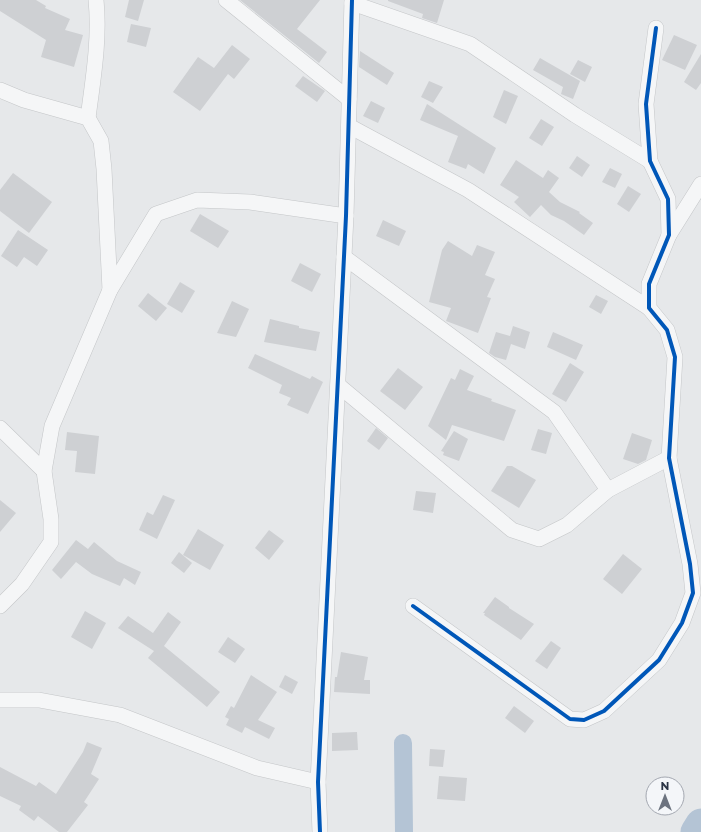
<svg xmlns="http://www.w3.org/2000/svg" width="701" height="832" viewBox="0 0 701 832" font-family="Montserrat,sans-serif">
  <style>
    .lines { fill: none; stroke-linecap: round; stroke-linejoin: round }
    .canal { stroke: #b4c4d5; stroke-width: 18 }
    .river { stroke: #b4c4d5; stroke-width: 31 }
    .building { fill: #ced0d3 }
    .street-casing { stroke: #c4c6c8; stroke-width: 16 }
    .street { stroke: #f5f6f7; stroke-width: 15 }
    .cycleway-casing { stroke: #f4f6f9; stroke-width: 6 }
    .cycleway { stroke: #0057b8; stroke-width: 4 }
  </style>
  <rect width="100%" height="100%" fill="#e6e8ea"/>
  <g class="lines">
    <path class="canal" d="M403,743l1,89"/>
    <path class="river" d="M696,832l5,-8"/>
  </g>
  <g class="building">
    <path d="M0,0h36l10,6 -1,2 25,11 -5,11 18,5 -9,32 -33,-10 5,-17 -46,-29z"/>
    <path d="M129,0h15l-6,21 -13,-4z"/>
    <path d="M240,0h80l-23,29 30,23 -8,11z"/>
    <path d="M388,0h56l-7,23 -15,-5 1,-4 -35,-13z"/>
    <path d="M131,24l20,4 -5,19 -19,-5z"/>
    <path d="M674,35l23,10 -12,25 -23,-10z"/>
    <path d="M232,45l18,14 -16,20 -6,-5 -28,37 -27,-19 25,-35 16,11z"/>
    <path d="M360,51l34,22 -7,12 -28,-18z"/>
    <path d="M701,54v29l-5,7 -12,-8z"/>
    <path d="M540,58l40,23 -7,18 -12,-5 2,-7 -30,-17z"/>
    <path d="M578,60l14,7 -7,15 -15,-8z"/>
    <path d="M303,76l22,15 -8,11 -22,-16z"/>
    <path d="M429,81l14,6 -10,16 -12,-6z"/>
    <path d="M504,90l14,6 -12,28 -13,-7z"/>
    <path d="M371,101l14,7 -7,15 -15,-7z"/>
    <path d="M427,104l69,44 -12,26 -16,-10 -2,5 -18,-7 10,-26 -38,-16z"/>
    <path d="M541,119l13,8 -12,19 -13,-8z"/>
    <path d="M577,156l13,9 -8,12 -13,-9z"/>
    <path d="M516,160l27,18 5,-8 11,8 -10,14 11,10 20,10 -1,1 14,10 -9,12 -20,-14 -13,-6 -10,-10 -11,12 -16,-15 5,-5 -19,-12z"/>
    <path d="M610,168l12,6 -7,14 -13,-6z"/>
    <path d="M13,173l39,29 -23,31 -29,-22v-21z"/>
    <path d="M628,186l13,8 -12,18 -12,-8z"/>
    <path d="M200,214l29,17 -11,17 -28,-17z"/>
    <path d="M383,220l23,11 -7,15 -23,-10z"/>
    <path d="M18,230l30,20 -11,16 -13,-9 -7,10 -16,-11z"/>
    <path d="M448,241l24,15 5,-11 18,7 -10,23 10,4 -8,18 4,1 -13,35 -32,-12 5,-13 -22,-6 13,-52z"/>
    <path d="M300,263l21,11 -9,18 -21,-11z"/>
    <path d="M180,282l15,9 -13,22 -15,-9z"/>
    <path d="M148,293l19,15 -11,13 -18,-15z"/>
    <path d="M596,295l12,6 -7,13 -12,-7z"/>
    <path d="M232,301l17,8 -13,28 -19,-4z"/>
    <path d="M270,319l29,7v2l21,4 -4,19 -52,-9z"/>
    <path d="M513,326l17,6 -5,17 -14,-5 -5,16 -11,-3 -6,-4 7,-21 14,4z"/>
    <path d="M553,332l30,13 -7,15 -29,-13z"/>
    <path d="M255,354l55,25 2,-3 11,6 -15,32 -21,-9 4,-7 -12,-5 3,-8 -34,-17z"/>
    <path d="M570,363l14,9 -18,30 -14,-8z"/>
    <path d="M398,368l25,19 -18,23 -25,-19z"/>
    <path d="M460,369l14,7 -7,14 25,9 -1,2 25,9 -12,31 -52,-16 -6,15 -18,-14 23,-48 4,2z"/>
    <path d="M376,428l12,10 -9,12 -12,-9z"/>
    <path d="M538,429l14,4 -6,21 -15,-4z"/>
    <path d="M454,431l14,8 -9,22 -16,-6 1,-3 -3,-1z"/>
    <path d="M67,432l32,4 -4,38 -20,-2 2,-21 -12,-1z"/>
    <path d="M632,433l20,7 -6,20 -8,4 -15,-5z"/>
    <path d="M507,466h5l24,14 -17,28 -28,-17z"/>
    <path d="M416,491l20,2 -3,20 -20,-3z"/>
    <path d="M163,495l12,5 -18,39 -18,-9 8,-18 6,3z"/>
    <path d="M0,500l16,13 -16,19z"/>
    <path d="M198,529l26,16 -14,25 -27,-15z"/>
    <path d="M269,530l15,11 -15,19 -14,-12z"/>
    <path d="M76,540l12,9 6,-7 23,19 24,11 -6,13 -11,-7 -4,8 -28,-12 -16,-12 -15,17 -9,-9z"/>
    <path d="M179,552l13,11 -8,10 -13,-10z"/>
    <path d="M623,554l19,15 -20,25 -19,-15z"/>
    <path d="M495,597l14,10v1l25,16 -13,16 -37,-25 1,-2h-2z"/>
    <path d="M85,611l21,12 -14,26 -21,-12z"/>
    <path d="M168,612l13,10 -17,24 56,46 -13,15 -59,-49 6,-7 -36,-23 10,-12 25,17z"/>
    <path d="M228,637l17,12 -10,14 -17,-11z"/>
    <path d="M551,641l10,7 -14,21 -12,-8z"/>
    <path d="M341,652l27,5 -4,23h6v14l-36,-2 1,-15h2z"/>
    <path d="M251,675l26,17 -19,28 17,8 -6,11 -24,-12 -3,6 -16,-8 3,-6 -4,-2 6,-11 3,2z"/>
    <path d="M285,675l13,7 -6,12 -13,-7z"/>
    <path d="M514,706l20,15 -9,12 -20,-15z"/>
    <path d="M357,732l1,18 -26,1v-18z"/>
    <path d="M87,742l15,6 -11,26 8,5 -15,23 4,3 -21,27h-8l-21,-16 -4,5 -15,-11 2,-4 -21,-10v-29l36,19 3,-4 17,12 27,-42z"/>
    <path d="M430,749l15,1 -2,17 -14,-1z"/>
    <path d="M439,776l28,2 -2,23 -28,-2z"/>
  </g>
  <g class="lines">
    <g class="street-casing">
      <g id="street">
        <path d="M226,0l123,99"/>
        <path d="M352,3l118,41 105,71 75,46"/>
        <path d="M0,90l24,10 64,18 13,23 3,28 6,121"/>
        <path d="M88,118c5,-39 12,-79 8,-118"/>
        <path d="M349,126l119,64 181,118"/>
        <path d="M669,235l32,-51"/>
        <path d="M344,257l210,155 54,78"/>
        <path d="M338,385l174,145 27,9 28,-14 41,-35 61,-32"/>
        <path d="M0,428l44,43"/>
        <path d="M0,606l22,-22 29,-42v-23l-7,-48 8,-45 58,-136 46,-76 41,-14 53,2 96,14"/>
        <path d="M413,606l157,113 14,1 20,-9 55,-51 23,-37 11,-30 -3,-29 -21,-106 6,-101 -8,-27 -18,-22v-24l20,-49 -1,-36 -18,-38 -4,-57 10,-76"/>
        <path d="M0,700h39l81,15 137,53 61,14"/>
        <path d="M320,832l-2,-50 28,-566 6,-216"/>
      </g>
    </g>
    <use href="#street" class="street"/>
    <g class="cycleway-casing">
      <g id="cycleway">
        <path d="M413,606l157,113 14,1 20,-9 55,-51 23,-37 11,-30 -3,-29 -21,-106 6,-101 -8,-27 -18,-22v-24l20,-49 -1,-36 -18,-38 -4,-57 10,-76"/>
        <path d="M320,832l-2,-50 28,-566 6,-216"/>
      </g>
    </g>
    <use href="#cycleway" class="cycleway"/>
  </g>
  <g transform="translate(665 796)"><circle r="19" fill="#f4f6f9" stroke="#a4a8b1"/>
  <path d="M0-3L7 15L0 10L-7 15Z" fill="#6c737f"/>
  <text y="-6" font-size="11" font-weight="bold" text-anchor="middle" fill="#2b3445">N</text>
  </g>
</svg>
